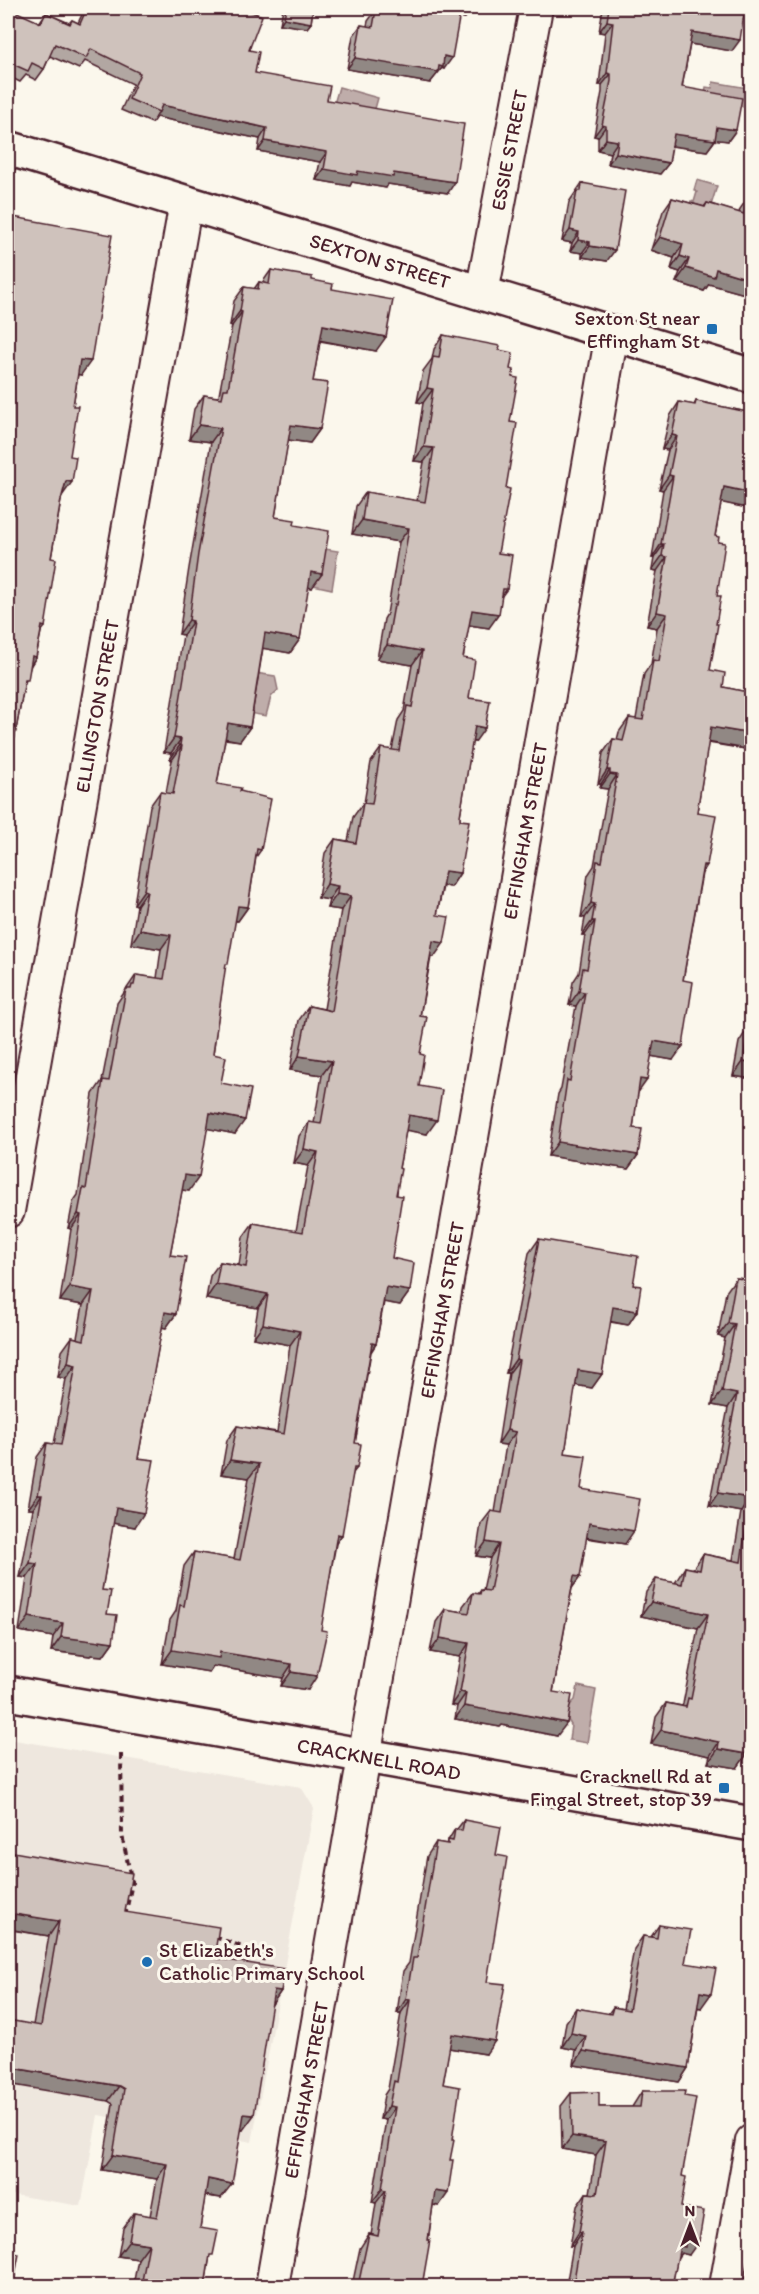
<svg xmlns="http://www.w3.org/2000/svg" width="759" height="2294" viewBox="0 0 759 2294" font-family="Itim,sans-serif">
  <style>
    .built { fill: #eee7de }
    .water { fill: #bfadaa; stroke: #907477; stroke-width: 1.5 }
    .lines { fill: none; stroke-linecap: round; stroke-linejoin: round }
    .street-casing { stroke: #4a1f2b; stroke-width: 36 }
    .secondary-casing { stroke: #4a1f2b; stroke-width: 38 }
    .path { stroke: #4a1f2b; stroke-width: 4; stroke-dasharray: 6 4.5; stroke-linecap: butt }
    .street { stroke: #fbf7ec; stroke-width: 32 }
    .secondary { stroke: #fbf7ec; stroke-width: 33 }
    .wall { fill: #b2a7a2; stroke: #4a1f2b; stroke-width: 1.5 }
    .shaded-wall { fill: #918884; stroke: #4a1f2b; stroke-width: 1.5 }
    .building { fill: #cfc2bc; stroke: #4a1f2b; stroke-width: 1.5 }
    .poi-dot { fill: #1f6fb2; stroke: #fbf7ec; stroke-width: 2 }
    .labels { text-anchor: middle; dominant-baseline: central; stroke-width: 6; stroke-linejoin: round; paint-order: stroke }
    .street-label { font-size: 20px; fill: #4a1f2b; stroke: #fbf7ec }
    .poi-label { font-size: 20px; fill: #4a1f2b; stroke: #fbf7ec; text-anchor: end }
  </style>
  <rect width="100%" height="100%" fill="#fbf7ec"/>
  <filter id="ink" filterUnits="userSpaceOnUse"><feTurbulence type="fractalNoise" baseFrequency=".0167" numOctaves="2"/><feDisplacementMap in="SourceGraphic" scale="12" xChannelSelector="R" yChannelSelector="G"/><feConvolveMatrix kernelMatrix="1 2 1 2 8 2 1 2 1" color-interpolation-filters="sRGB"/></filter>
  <g filter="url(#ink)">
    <path class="built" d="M8,1739l293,48 13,21 -62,334 -154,-27 -17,91 -73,-12z"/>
    <g class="water">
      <path d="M713,82l35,6 -3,19 -41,-8 2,-12 6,1z"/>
      <path d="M339,87l39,11 -5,18 -39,-12z"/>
      <path d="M697,180l20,6 -9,29 -20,-6 3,-8 3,1 3,-10 -3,-2z"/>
      <path d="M319,548l19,3 -6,38 -19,-4z"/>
      <path d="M255,673l20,3 3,14 -7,7 -5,19 -18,-3z"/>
      <path d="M578,1686l18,4 -9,53 -18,-3 2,-15 -3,-5v-8l2,-7 5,-5z"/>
    </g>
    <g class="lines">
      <g class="street-casing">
        <g id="street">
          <path d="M482,293l54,-285"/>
          <path d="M8,1211l178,-1009"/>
          <path d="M272,2286l340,-1953"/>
          <path d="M726,2286l26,-145"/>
        </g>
      </g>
      <g class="secondary-casing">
        <g id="secondary">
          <path d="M8,148l744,228"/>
          <path d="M8,1693l744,131"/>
        </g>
      </g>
      <g class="path">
        <path d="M121,1754l1,81 10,48 -7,33"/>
        <path d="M215,1937l49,18 -3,11"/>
      </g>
      <use href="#street" class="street"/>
      <use href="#secondary" class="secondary"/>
    </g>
    <g class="wall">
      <path d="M8,8l31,15 7,-10 23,10 3,-3 6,3 7,-15h157l13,65 72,27 121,93 -60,-9 -2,4 -34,-6 -2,4 -34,-6 4,-18 -62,-11 2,-12 -104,-22 -4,6 -31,-13 12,-26 -48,-23 -6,8 -29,-13 -6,13 -8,11 -10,-5 -6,7 -12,-6z"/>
      <path d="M283,8h30l-2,15 -4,5 -27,-4z"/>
      <path d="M377,8h95l-7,10 -6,-1 -15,52 -2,-1 -12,15 -83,-14 6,-33 8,-11 6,1 1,-5 8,-11h1z"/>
      <path d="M603,8h142l-13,43 -42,-7 -8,43 54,43 -8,11 -12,-2 -9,12 -36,-5 -2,17 -9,11 -52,-10 2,-11 -12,-3v-13l-4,-1 8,-44v-7h-3l6,-52 -6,-1z"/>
      <path d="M582,183l25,78 -25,-4v-4l-12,-2 2,-8 -10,-2 7,-39z"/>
      <path d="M750,195l2,101 -43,-12 -5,7 -28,-9 4,-10 -9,-3 3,-11 -23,-8 12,-39 9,-13 32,9 3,-4 32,10 1,-4z"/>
      <path d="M8,216l73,159 -3,-1 -5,32 -11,89 -11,63 -6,69 -4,5 -5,25 -5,8 -7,21 -10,55 -6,10z"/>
      <path d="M271,270l41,10 20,9 44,62 -56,-10 -7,40 7,48 -10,14 -22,-3 -13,77 19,8 18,63 -4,-1 -8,52 -10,14 -27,-5 -13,79 -10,14 -15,-2 -8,45 23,7 21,59 -5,7 -8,50 -10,14h-3l-10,46 -12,87 22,80 -28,-6 -18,63 -7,-1 -12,65 6,59 -10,14 -4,-1 -24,131 -3,69 -22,-4 -11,67 11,52 -10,14 -12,-1 -1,1 -39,-5 2,-14 -34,-6 8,-53 -7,-1 13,-68h-5l9,-52 10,-14 7,1 12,-65 -8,-2 4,-26 10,-14 5,1 6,-33 -23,-4 11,-72 -3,-1 5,-26 5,-7 15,-101 9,-13 15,-78 19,-28 21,3 4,-29 -30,-5 6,-39 -3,-1 16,-98 10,-14 6,1 6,-33 -2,-1 1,-6 -7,-1 19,-117 -4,-1 10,-66 22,-126 -22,-3 5,-30 10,-14 14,2 1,-2 13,-69 -2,-1 4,-24 10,-14 10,2 5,-7 3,1z"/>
      <path d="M443,335l56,15 11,19 2,8 -6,111 -8,65 9,36 -6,8 -12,31 -20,-3 -6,33 12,84h-3l-12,74v57l-9,14 -8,-1 -6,29 -3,42h-3l-11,59 -1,70 8,48 -21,-4 -7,38 -7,90 18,33 -10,14 -16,-3 -8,42 -5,8 -16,91 2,25 -4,5 -17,71 -28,146 -27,-4 2,-8 -70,-12 -4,6 -47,-8 8,-44 6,-9 8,-45 10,-14 40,7 15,-81 -28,-4 6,-34 10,-14 40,6 13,-87 -37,-7 5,-30 -52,-9 4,-23 10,-14 19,3 4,-28 10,-14 43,8 12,-65 -14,-3 5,-27 10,-14 5,1 8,-48 -32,-5 9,-50 10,-14 15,3 17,-99 -14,-2 2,-8 -11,-2 7,-45 10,-14 13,2 5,-24 10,-14h1l7,-41 10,-14 11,2 6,-30 6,-9 8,-46 -35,-6 7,-40 3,-5 12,-72 -47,-8 4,-28 10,-14 51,9 7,-39 -10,-1 9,-58 -6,-1 6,-31 9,-12 2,-10z"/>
      <path d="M696,401l56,12v96l-31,-7 -6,34 3,6 -1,54 -1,28 -6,46 13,17 29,6v57l-44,-7 -11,69 10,53 -5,8 -19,107 -10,80 -22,-4 -13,36 -5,36 5,27 -10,14 -80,-13 10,-62 3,-5 15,-83 -7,-1 4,-23 6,-9 6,-38h-3l3,-17 -4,-1 7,-42 6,-9 14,-77 -8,-1 1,-4h-3l5,-31 10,-14 4,1 2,-8 10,-14 7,1 8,-45 7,-10 6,-36 -10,-2 10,-55 -5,-1 2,-12h-2l11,-68 -4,-1 9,-39 -6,-1 8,-33 9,-14 15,3z"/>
      <path d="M748,1028l4,51 -19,-3 6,-34z"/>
      <path d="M539,1239l94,46 4,26 -9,14 -18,-3 -8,52 -10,14 -17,-3 -10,68 16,36 44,55 -39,-6 -6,39 -8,11 -19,104 4,44 -55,-11 -2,2 -45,-8 2,-13 -6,-1 9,-48 -30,-5 6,-30 9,-13 17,3 1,-6 10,-13 5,1 3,-4h2l7,-32 -14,-2 5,-32 10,-13 4,1 11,-67 -8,-1 11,-71h-3l23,-120z"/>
      <path d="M736,1278l16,2v445l-5,29 -10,14 -29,-5 2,-7 -59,-12 5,-27 10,-14 16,3 1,-2 15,-76 -57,-12 5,-24 10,-13 19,4 10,-16 8,2 10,-15 30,6 8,-48 -32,-6 19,-98 -16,-3 13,-67 -7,-2 8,-44z"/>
      <path d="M464,1820l32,35 -9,127 -1,72 -37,-6 -6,36 -4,122 -6,-1 -11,81h-70l8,-38 9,-14 2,1 5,-32 -4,-1 14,-82 -6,-1 4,-24 4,-6 13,-76h-4l6,-42 6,-8 18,-107 9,-14 10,2 9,-15h2z"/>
      <path d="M8,1851l206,107 67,33 -10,14 -28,125h-2l-20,68 -16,-2 -5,32 9,33 -4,25h-72l5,-27 -20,-3 5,-28 11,-15 16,3 7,-37 -55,-9 11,-66 -5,-3 -75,-76 16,-89 -37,-6z"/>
      <path d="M659,1925l26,38 16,45 -3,-1 -10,61 -9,14 -105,-17 2,-15 -14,-3 4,-25 10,-14 32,6 5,-7 10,2 11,-60 9,-13 8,1z"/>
      <path d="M642,2091l42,5 -3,111 8,48 -8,-2 -4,5 -5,28h-106l7,-40h-3l7,-40 9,-13h4l6,-38 -34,-6 -1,-43 10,-13 28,14h33z"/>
    </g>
    <g class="shaded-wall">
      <path d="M459,8h13l-7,10 -12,-2z"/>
      <path d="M284,18l27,5 -4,5 -27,-4z"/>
      <path d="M607,21l6,1 -8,11 -6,-1z"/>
      <path d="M692,32l48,8 -8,11 -48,-8z"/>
      <path d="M444,56l8,2 -8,11 -2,-1 -12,15 -83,-14 8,-11z"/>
      <path d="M607,73l4,1 -9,11h-3z"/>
      <path d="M162,105l105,23 -7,11 -104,-22z"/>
      <path d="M602,125l4,1 -8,11 -4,-1z"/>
      <path d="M717,127l19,3 -8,11 -19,-2z"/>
      <path d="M674,134l41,6 -8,11 -42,-6z"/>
      <path d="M606,139l12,2 -8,12 -12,-3z"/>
      <path d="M265,141l62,11 -7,10 -62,-11z"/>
      <path d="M616,153l53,10 -9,11 -52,-10z"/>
      <path d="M324,169l70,4 61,9 -7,11 -60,-9 -2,4 -34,-6 -2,4 -34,-6z"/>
      <path d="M570,230l9,2 -7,11 -10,-2z"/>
      <path d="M660,237l23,7 -9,14 -23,-8z"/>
      <path d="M578,240l12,2 -8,11 -12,-2z"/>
      <path d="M590,246l25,4 -8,11 -25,-4z"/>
      <path d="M680,256l9,3 -9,13 -9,-3z"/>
      <path d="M8,262l6,1 -6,9z"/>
      <path d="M686,268l30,1 36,11v16l-43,-12 -5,7 -28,-9z"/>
      <path d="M240,311l2,1 -10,14 -2,-1z"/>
      <path d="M323,325l63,12 -10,14 -63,-12z"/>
      <path d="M80,360l11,1 -10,14 -11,-2z"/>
      <path d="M427,388l6,1 -10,14 -6,-1z"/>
      <path d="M199,425l22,3 -10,14 -22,-3z"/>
      <path d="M291,425l29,4 -10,14 -29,-4z"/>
      <path d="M672,435l5,1 -9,14 -6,-1z"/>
      <path d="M424,447l10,1 -10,14 -10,-1z"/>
      <path d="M669,475l4,1 -10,14 -4,-1z"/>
      <path d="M66,481l6,1 -10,14z"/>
      <path d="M724,487l28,6v16l-38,-8z"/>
      <path d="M362,520l47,8 -10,14 -47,-8z"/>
      <path d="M661,544h3l-10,14h-2z"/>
      <path d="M662,556l5,1 -10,14 -5,-1z"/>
      <path d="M311,572l11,2 -10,14 -11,-2z"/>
      <path d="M472,610l27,4 -10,14 -27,-4z"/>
      <path d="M657,612l10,2 -10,14 -10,-2z"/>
      <path d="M189,620l4,1 -10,14 -4,-1z"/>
      <path d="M265,633l35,6 -10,14 -35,-6z"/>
      <path d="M387,645l35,6 -10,14 -35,-6z"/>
      <path d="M32,656l4,1 -9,14z"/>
      <path d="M228,723l22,4 -10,14 -22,-4z"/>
      <path d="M475,726l10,2 -10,14 -10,-2z"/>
      <path d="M711,727l41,7v16l-51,-9z"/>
      <path d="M174,738l7,1 -10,14 -7,-1z"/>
      <path d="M9,740l5,1 -6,10z"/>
      <path d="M180,745l2,1 -10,14 -2,-1z"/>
      <path d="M607,770h3l-9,14h-3z"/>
      <path d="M610,774l7,1 -9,14 -8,-1z"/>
      <path d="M703,865h4l-9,14z"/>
      <path d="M445,871l15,2 -9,14 -15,-2z"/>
      <path d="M327,884l11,2 -9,14 -11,-2z"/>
      <path d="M144,890l3,1 -10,14 -3,-1z"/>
      <path d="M337,894l14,2 -10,14 -14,-2z"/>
      <path d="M591,903l4,1 -10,14 -4,-1z"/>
      <path d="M238,906l10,1 -10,14 -10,-1z"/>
      <path d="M592,921h3l-10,14h-3z"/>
      <path d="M140,930l31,5 -10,14 -30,-5z"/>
      <path d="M433,941l11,2 -10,14 -11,-2z"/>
      <path d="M579,991l6,1 -9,14 -7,-1z"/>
      <path d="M654,1041l29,5 -10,14 -29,-5z"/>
      <path d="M299,1056l33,5 -10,14 -32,-5z"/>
      <path d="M743,1062l9,1v16l-19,-3z"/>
      <path d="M640,1079l7,1 -10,14z"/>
      <path d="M210,1113l35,7 -10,14 -35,-7z"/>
      <path d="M409,1115l28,5 -10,14 -28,-5z"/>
      <path d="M558,1142l80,13 -10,14 -80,-13z"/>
      <path d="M304,1149l14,3 -10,14 -14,-3z"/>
      <path d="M185,1175l14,2 -10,14 -14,-2z"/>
      <path d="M78,1214l3,1 -10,14 -3,-1z"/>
      <path d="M216,1284l52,10 -10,14 -52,-9z"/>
      <path d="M70,1287l23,4 -10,14 -23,-4z"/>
      <path d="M386,1287l24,4 -10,14 -23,-4z"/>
      <path d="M613,1307l24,4 -9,14 -25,-5z"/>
      <path d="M165,1312l11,2 -10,14 -11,-2z"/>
      <path d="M728,1323l7,1 -10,14 -7,-2z"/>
      <path d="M263,1324l37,7 -10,14 -37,-7z"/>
      <path d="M372,1343l4,1 -10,14z"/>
      <path d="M516,1359l3,1 -10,13h-3z"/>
      <path d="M68,1363l8,2 -10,14 -8,-2z"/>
      <path d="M578,1370l24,4 -10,14 -24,-4z"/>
      <path d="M722,1391l15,3 -9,14 -16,-3z"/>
      <path d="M507,1430l9,2 -10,13 -8,-1z"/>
      <path d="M230,1460l29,4 -10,14 -28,-4z"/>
      <path d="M718,1493l32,5 -9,14 -32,-6z"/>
      <path d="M38,1495h4l-9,14h-5z"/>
      <path d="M116,1508l28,5 -9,14 -29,-5z"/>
      <path d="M589,1523l45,8 -9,13 -46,-8z"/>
      <path d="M337,1534l5,1 -10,14z"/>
      <path d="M486,1542l13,2 -9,14 -14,-2z"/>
      <path d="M30,1563l7,1 -10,14 -7,-1z"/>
      <path d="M574,1576l6,1 -10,14z"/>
      <path d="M651,1602l57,12 -10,14 -57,-12z"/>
      <path d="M29,1617l34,6 -10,14 -34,-6z"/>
      <path d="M61,1637l39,3 13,2 -10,14 -12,-1 -1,1 -39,-5z"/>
      <path d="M440,1638l29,5 -9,14 -30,-5z"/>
      <path d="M172,1650l48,2 72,12 -9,14 -70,-12 -4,6 -47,-8z"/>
      <path d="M291,1672l26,4 -9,14 -27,-4z"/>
      <path d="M460,1692l6,1 -9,13 -6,-1z"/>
      <path d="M464,1706l46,6 57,11 -10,13 -55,-11 -2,2 -45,-8z"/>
      <path d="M661,1730l58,12 -9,14 -59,-12z"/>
      <path d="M718,1749l29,5 -10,14 -29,-5z"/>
      <path d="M15,1914l44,7 -10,15 -41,-7z"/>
      <path d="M274,1990l7,1 -10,15z"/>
      <path d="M700,1992l11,2 -10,14 -10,-2z"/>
      <path d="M406,1999l4,1 -9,13h-4z"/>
      <path d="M571,2033l15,3 -10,14 -14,-3z"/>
      <path d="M452,2034l43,7 -9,13 -44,-7z"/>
      <path d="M583,2051l105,17 -9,14 -105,-17z"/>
      <path d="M8,2067l111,19 -11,15 -100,-17z"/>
      <path d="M389,2106l6,1 -9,13 -6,-1z"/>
      <path d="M244,2114l10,1 -11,15 -10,-1z"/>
      <path d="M572,2136l34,5 -10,14 -34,-6z"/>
      <path d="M113,2155l54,9 -10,15 -55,-9z"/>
      <path d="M208,2179l24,5 -11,14 -23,-4z"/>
      <path d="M382,2189l4,1 -10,13 -4,-1z"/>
      <path d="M435,2191l13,2 -9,13 -13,-2z"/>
      <path d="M579,2232h3l-9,14h-3z"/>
      <path d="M686,2239l13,2 -10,14 -8,-2 -6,8 5,-15z"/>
      <path d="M129,2241l20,3 -11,15 -20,-3z"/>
    </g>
    <g class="building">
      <path d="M8,8l33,15 5,-10 24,11 2,-4 8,4 7,-16h155l20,8 -13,34 10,2 -4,21 75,13 -3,14 137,24 -9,58 -61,-9 -1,4 -35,-6 -1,4 -33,-6 3,-17 -62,-11 2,-13 -105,-23 -3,7 -30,-13 11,-26 -49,-24 -5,9 -31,-14 -11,25 -12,-6 -4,8 -20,-9z"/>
      <path d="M286,8h27l-2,15 -27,-5z"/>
      <path d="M383,8h78l-9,50 -8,-2 -1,11 -4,-1 -1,6 -83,-14 6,-33 12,2 3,-17 6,1z"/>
      <path d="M609,8h136l-5,32 -48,-8 -10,55 60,11 -6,32 -19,-3 -2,13 -41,-6 -5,29 -53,-10 2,-12 -12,-2v-13l-4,-1 9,-44v-7l-4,-1 6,-51 -6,-1z"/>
      <path d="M582,183l43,8 -10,59 -25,-4v-4l-12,-2 1,-8 -9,-2 7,-39h4z"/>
      <path d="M750,195l2,1v84l-36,-11 -2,8 -28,-9 3,-9 -9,-3 3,-12 -23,-7 12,-39 33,9 2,-4 37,11z"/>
      <path d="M8,216l104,19 -21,126 -11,-1 -7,46h5l-8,50 6,1 -4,25 -6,-1 -5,19 -10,58 5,1 -11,68 -3,-1 -6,31 -4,-1 -4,24h-3l-11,61 -5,-1 -1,9v-452l6,-34 -6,-1z"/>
      <path d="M271,270l41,7v3l21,4 -1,5 61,11 -7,37 -63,-12 -10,56 15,2 -8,46 -29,-4 -16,92 20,3 -1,5 35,6 -7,43 -11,-2 -11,67 -35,-6 -15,94 -22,-4 -11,61 24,4 -1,3 31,8 -10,51 -4,-1 -9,58 -10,-1 -10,58h-2l-13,90 13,3 -5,26 30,6 -6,31 -35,-7 -11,64 -14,-2 -15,80 16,2 -10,57 -11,-2 -27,146 16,2 -10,53 -28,-5 -14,82 9,1 -4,23 10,1 -4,27 -13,-2v2l-39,-5 2,-14 -34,-6 8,-53 -7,-1 12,-68h-4l9,-52 14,2 15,-80 -8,-2 4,-26 12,3 9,-49 -23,-4 11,-72 -3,-1 5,-26 3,1 17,-109 6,1 17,-92h5l1,-4h2l2,-10 28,4 7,-44 -31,-5 7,-39 -3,-1 16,-98 13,2 9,-48 -2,-1 1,-6 -7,-1 19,-117 -4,-1 9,-66 23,-126 -22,-3 5,-30 18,3 2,-9h4l14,-77 -2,-1 4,-24 14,2 1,-7 10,2z"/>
      <path d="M443,335l57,11 -1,4 14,3 -3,16 4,1 -2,7 6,1 -8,44 7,1 -11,65 4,1 -12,64 14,2 -5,34h-4l-4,25 -27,-4 -9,48 12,2 -6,38 21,3 -5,27 -10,-2 -15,90v4l9,1 -9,52 -15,-2 -8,44 12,2 -5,26 -11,-2 -13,75 7,1 -7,37 4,1 -5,31 23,4 -5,30 -28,-5 -10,53 2,1 -5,26 6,1 -10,62 22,5 -4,28 -24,-4 -10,57 -4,-1 -17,100 6,1 -4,24h-3l-12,67 -5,-1 -16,96 6,1 -10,45 -26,-4 1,-8 -72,-12 -1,6 -47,-8 8,-45 4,1 10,-54 46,8 19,-96 -29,-4 7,-34 47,8 16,-103 -37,-7 5,-30 -52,-10 4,-22 26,5 7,-44 50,9 15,-80 -14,-3 5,-27 12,2 11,-63 -33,-5 10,-50 23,5 19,-115 -14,-2 1,-8 -11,-2 8,-45 21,4 7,-40 9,1 9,-56 18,3 8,-45 5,1 10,-56 -35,-6 7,-40h2l13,-77 -47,-8 4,-28 59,10 9,-54 -10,-1 9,-58 -6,-1 6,-31 6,1z"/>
      <path d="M696,401l56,12v80l-28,-6 -9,49 4,1 -1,5 7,1 -8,53h4l-5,28h2l-8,46 15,3 -2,14 29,6v41l-41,-7 -14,85 19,3 -9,50h-4l-20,115 10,2 -10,64 -29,-5 -7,39 -7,-1 -7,49 9,1 -4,26 -80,-13 9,-62 3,1 15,-89 -6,-1 4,-23 4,1 8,-48h-3l3,-17 -4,-1 6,-42 5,1 15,-87 -7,-1v-4h-3l6,-31 10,2 6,-23 14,2 10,-60 6,1 8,-47 -10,-2 10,-55 -5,-1 2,-12h-3l12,-68 -4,-1 8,-39 -5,-1 7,-33 16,3z"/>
      <path d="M8,817l4,1 -4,28z"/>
      <path d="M748,1028l4,1v34l-9,-1z"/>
      <path d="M539,1239l99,17 -5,29 8,1 -4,25 -24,-4 -11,67 -24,-4 -13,83 21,3 -5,33 59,10 -6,32 -45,-8 -9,54 -6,-1 -21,116 19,3 -5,28 -57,-11v2l-46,-8 2,-13 -6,-1 9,-49 -29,-5 5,-29 24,4 4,-20 7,1 1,-4 9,1 9,-47 -13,-2 5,-31 11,2 14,-81 -9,-2 12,-70 -3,-1z"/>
      <path d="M736,1278l16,2v445l-5,29 -29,-5 1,-7 -58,-12 5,-27 20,4 2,-9 3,1 17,-85 -57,-12 5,-23 26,5 3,-17 15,3 3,-16 38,8 9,-64 -32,-5 19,-99 -15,-3 13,-67 -7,-1z"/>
      <path d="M464,1820l37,7 -5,28 11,2 -20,125 18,2 -10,57 -43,-7 -9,50 17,3 -8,53h2l-4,20h3l-5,33 -13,-2 -7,49h2l-8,46h-64l11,-52 9,2 8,-46 -4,-1 13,-82 -6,-1 5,-25 3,1 13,-82 -4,-1 7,-41h4l19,-116 12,2v-4l5,1 2,-12 7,2z"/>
      <path d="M8,1851l124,22 -7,39 94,15 -5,31 71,11 -4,22 -7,-1 -20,125 -10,-1 -12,70 -24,-5 -8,49 18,3 -5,24h-3l-5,31h-64l8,-42 -20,-3 5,-28 23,4 10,-53 -54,-9 11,-66 -5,-3 -111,-19v-47l33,6 18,-105 -44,-7 -7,43z"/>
      <path d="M659,1925l32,5 -6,33 31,5 -5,26 -11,-2 -12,76 -105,-17 3,-15 -15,-3 5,-25 35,6 2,-7 16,3 14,-74 14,2z"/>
      <path d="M642,2091h43l-1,5 12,2 -14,78 4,1 -5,30 23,4 -5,30 -13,-2 -1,8 -5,-1 -8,40h-99l9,-54h-3l7,-39 11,1 9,-53 -34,-5 -1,-43 28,-1v15h41z"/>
      <path d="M8,2252l11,2 -6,32h-5z"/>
    </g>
  </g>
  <g class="poi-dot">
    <rect x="706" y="323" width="12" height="12" rx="3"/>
    <rect x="718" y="1782" width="12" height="12" rx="3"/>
    <circle cx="147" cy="1962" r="6"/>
  </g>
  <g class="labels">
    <g class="street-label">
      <text transform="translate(509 150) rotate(-79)">ESSIE STREET</text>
      <text transform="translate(380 261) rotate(17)">SEXTON STREET</text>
      <text transform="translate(97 706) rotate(-80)">ELLINGTON STREET</text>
      <text transform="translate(525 831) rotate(-80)">EFFINGHAM STREET</text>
      <text transform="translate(442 1310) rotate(-80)">EFFINGHAM STREET</text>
      <text transform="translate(379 1759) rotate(10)">CRACKNELL ROAD</text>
      <text transform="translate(306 2090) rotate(-80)">EFFINGHAM STREET</text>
    </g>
    <g class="poi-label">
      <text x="700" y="318">Sexton St near<tspan x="700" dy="23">Effingham St</tspan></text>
      <text x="712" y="1776">Cracknell Rd at<tspan x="712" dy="23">Fingal Street, stop 39</tspan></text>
      <text x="159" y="1950" text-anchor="start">St Elizabeth's<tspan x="159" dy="23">Catholic Primary School</tspan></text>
    </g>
  </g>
  <rect width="759" height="2294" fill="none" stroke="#fbf7ec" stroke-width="30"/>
  <rect x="15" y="15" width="729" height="2264" fill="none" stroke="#4a1f2b" stroke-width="2" filter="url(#ink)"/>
  <g transform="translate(690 2225)" stroke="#fbf7ec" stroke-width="4.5" paint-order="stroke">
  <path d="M0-4.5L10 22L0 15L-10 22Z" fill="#4a1f2b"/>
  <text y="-9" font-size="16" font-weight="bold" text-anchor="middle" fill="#4a1f2b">N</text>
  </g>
</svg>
